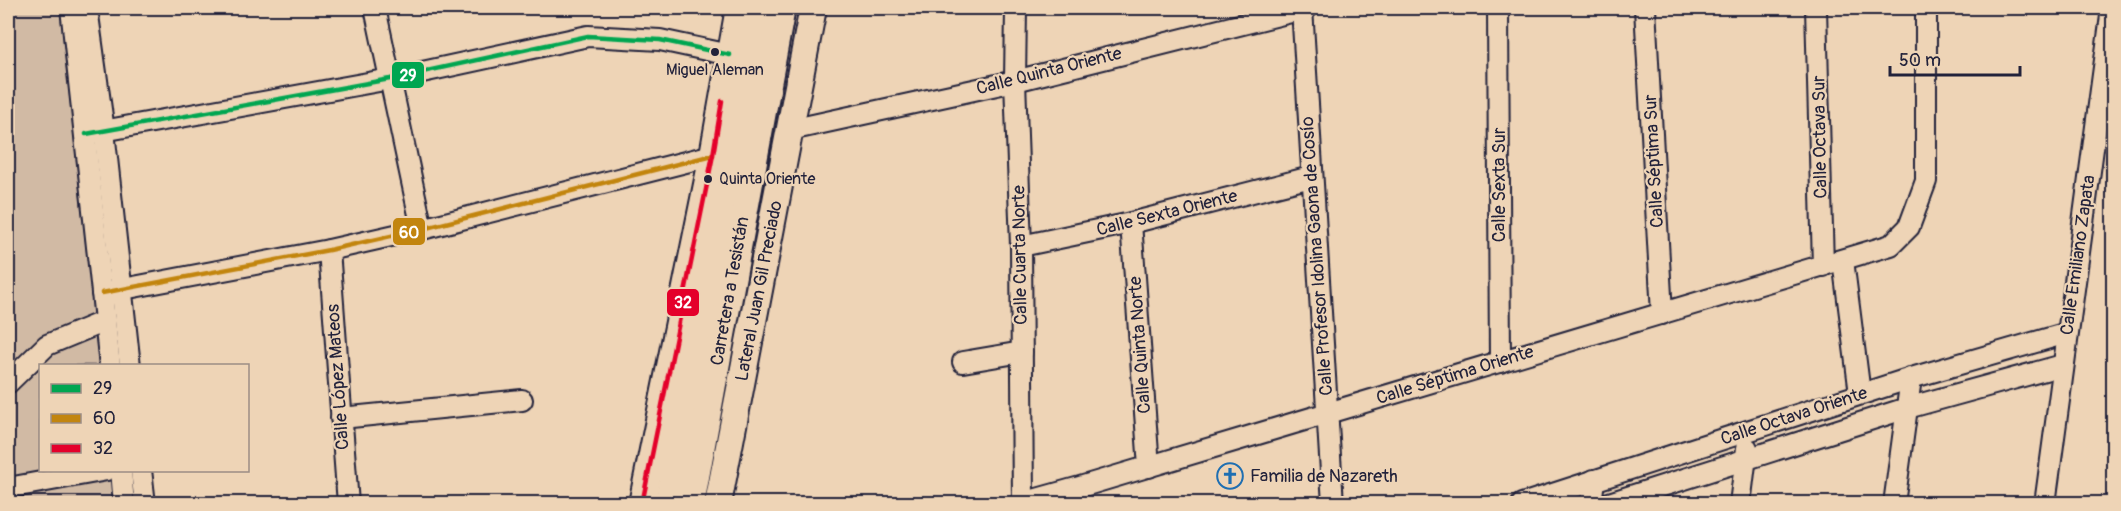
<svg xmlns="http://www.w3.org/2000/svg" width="2121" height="511" viewBox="0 0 2121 511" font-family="Pangolin,sans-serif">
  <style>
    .green { fill: #d1baa4; stroke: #7a6e70; stroke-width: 1.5 }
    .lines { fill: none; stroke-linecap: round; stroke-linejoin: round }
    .minor-casing { stroke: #22223b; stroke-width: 24 }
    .major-casing { stroke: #22223b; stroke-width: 30 }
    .minor { stroke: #eed4b6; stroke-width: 20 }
    .major { stroke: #eed4b6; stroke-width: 26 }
    .bus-1-casing { stroke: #eed4b6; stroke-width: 9 }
    .bus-2-casing { stroke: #eed4b6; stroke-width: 9 }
    .bus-3-casing { stroke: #eed4b6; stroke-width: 9 }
    .bus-1 { stroke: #00a651; stroke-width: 4.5 }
    .bus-2 { stroke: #c2850f; stroke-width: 4.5 }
    .bus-3 { stroke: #e4002b; stroke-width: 4.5 }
    .bus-dot { fill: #22223b; stroke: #eed4b6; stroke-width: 2 }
    .labels { text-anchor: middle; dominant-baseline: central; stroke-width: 4.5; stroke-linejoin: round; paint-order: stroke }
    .bus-label { font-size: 16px; fill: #22223b; stroke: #eed4b6 }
    .street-label { font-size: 18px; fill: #22223b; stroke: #eed4b6 }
    .poi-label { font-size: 18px; fill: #22223b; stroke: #eed4b6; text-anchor: start }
    .line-badge { stroke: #eed4b6; stroke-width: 2 }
    .badge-label { font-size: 16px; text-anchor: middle; font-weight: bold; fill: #fff }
  </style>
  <rect width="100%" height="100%" fill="#eed4b6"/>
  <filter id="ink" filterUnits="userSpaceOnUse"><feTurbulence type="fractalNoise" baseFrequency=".0167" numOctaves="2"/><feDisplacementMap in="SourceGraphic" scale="12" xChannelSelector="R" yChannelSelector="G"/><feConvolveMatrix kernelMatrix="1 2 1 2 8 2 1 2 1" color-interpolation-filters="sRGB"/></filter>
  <g filter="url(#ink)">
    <path class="green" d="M8,8h52l39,357 -59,1v104l70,1 4,32h-106z"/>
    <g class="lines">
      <g class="minor-casing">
        <g id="minor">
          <path d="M71,8l39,358"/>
          <path d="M87,8l17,123 26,235"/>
          <path d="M375,8l47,221"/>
          <path d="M1016,8l-1,73 6,165 2,257"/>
          <path d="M1302,8l31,496"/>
          <path d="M1498,8l2,354"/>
          <path d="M1645,8l17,306"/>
          <path d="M1816,8l7,258"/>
          <path d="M790,130l225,-49 292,-73"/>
          <path d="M86,134l304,-55 198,-43 72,4 70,15"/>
          <path d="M1131,223l18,244"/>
          <path d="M1021,246l110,-23 180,-46"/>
          <path d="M329,250l19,254"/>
          <path d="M1843,260l17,134"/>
          <path d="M102,293l227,-43 93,-21 291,-74"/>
          <path d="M963,362l59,-10"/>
          <path d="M8,383l39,-38 58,-24"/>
          <path d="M341,418l181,-18"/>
          <path d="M121,470l3,34"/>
          <path d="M141,470l4,34"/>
          <path d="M8,488l99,-18"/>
          <path d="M1019,504l61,-17 811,-242 18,-18 17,-46v-173"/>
          <path d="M1522,504l389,-126 156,-45"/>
          <path d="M1591,504l3,-24"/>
          <path d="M1606,504l301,-96 156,-43"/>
          <path d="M1740,504l7,-56"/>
          <path d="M1894,504l17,-126"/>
          <path d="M2045,504l67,-496"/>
        </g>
      </g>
      <g class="major-casing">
        <g id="major">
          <path d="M642,504l71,-349 26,-147"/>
          <path d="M668,504l92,-496"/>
          <path d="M691,504l91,-496"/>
          <path d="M718,504l95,-496"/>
        </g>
      </g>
      <use href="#minor" class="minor"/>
      <use href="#major" class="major"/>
      <g class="bus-1-casing">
        <path id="bus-1" d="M86,134l304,-55 198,-43 72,4 70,15"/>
      </g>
      <g class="bus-2-casing">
        <path id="bus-2" d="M102,293l227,-43 93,-21 291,-74"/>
      </g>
      <g class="bus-3-casing">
        <path id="bus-3" d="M642,504l71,-349 9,-54"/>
      </g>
      <use href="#bus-1" class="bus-1"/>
      <use href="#bus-2" class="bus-2"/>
      <use href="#bus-3" class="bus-3"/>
    </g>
  </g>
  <defs>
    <g id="church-ring" transform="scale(1.35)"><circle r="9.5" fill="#eed4b6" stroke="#1f6fb2" stroke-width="1.5"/><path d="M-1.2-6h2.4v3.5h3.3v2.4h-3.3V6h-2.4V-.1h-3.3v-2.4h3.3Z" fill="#1f6fb2"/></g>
  </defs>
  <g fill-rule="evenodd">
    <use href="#church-ring" x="1230" y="476"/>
  </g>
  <g class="bus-dot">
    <circle cx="715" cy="52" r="5"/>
    <circle cx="708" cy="179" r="5"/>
  </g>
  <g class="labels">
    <g class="bus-label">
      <text x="715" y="70">Miguel Aleman</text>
      <text x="719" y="179" text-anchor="start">Quinta Oriente</text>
    </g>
    <g class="street-label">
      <text transform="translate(1049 71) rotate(-14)">Calle Quinta Oriente</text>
      <text transform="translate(1820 137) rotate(-91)">Calle Octava Sur</text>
      <text transform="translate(1654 161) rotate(-93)">Calle Séptima Sur</text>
      <text transform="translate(1499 185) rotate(-90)">Calle Sexta Sur</text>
      <text transform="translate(1167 213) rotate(-14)">Calle Sexta Oriente</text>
      <text transform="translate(1020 255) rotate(-91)">Calle Cuarta Norte</text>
      <text transform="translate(2078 255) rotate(-82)">Calle Emiliano Zapata</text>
      <text transform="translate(1317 256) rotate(-94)">Calle Profesor Idolina Gaona de Cosío</text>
      <text transform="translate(730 291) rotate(-80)">Carretera a Tesistán</text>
      <text transform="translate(759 291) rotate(-79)">Lateral Juan Gil Preciado</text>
      <text transform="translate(1140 345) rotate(-94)">Calle Quinta Norte</text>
      <text transform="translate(1455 375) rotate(-17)">Calle Séptima Oriente</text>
      <text transform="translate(338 377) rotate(-94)">Calle López Mateos</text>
      <text transform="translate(1794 416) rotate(-18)">Calle Octava Oriente</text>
    </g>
    <g class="poi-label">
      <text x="1250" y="476">Familia de Nazareth</text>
    </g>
  </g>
  <g class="line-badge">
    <rect x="391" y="61" width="34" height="28" rx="6" fill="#00a651"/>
    <rect x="392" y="217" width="34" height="29" rx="6" fill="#c2850f"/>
    <rect x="666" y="288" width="34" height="29" rx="6" fill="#e4002b"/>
  </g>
  <g class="badge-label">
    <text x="408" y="81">29</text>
    <text x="409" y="238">60</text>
    <text x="683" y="308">32</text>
  </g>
  <rect width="2121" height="511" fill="none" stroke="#eed4b6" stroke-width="30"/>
  <rect x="15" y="15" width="2091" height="481" fill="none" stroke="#22223b" stroke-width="2" filter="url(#ink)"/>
  <rect x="39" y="364" width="210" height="108" fill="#eed4b6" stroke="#9c8d85" stroke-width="1.5"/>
  <rect x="51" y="384" width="30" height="9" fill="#00a651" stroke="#9c8d85" stroke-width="1.5"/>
  <text x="93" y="394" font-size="18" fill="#22223b">29</text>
  <rect x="51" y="414" width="30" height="9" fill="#c2850f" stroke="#9c8d85" stroke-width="1.5"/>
  <text x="93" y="424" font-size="18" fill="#22223b">60</text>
  <rect x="51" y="444" width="30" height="9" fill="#e4002b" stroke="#9c8d85" stroke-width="1.5"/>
  <text x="93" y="454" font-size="18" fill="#22223b">32</text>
  <path d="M1890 66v9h130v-9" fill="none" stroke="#22223b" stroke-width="3"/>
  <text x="1899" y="66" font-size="18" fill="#22223b" stroke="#eed4b6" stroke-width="4.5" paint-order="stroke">50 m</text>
</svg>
